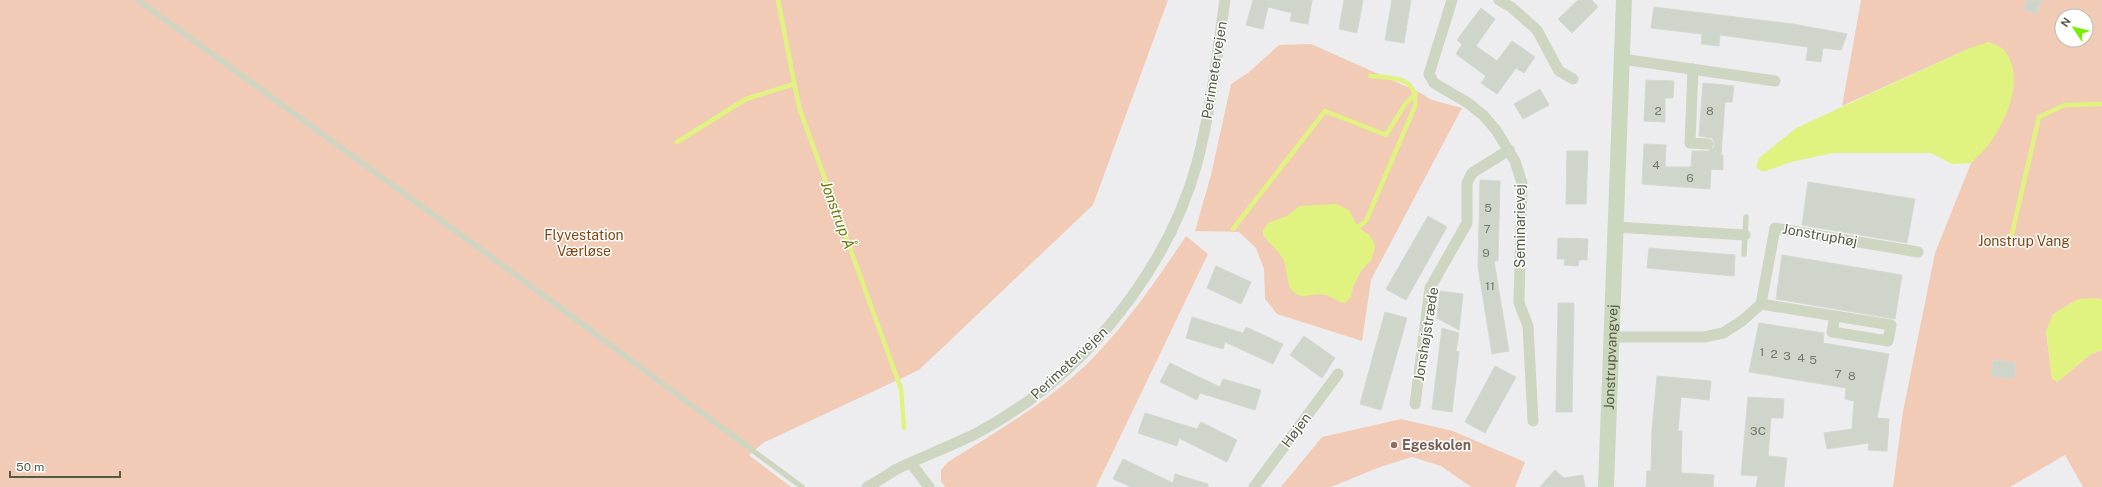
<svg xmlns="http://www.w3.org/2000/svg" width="2102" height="487" viewBox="0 0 2102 487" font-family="'Public Sans',sans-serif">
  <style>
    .green { fill: #f2cbb7; fill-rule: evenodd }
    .water { fill: #e0f380 }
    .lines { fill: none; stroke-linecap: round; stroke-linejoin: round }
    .stream { stroke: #e0f380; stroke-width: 4.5 }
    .building { fill: #cfd5cb; stroke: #d3d9d0 }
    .lane { stroke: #ced6c2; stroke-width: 5.5 }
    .street { stroke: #ced6c2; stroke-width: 11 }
    .secondary { stroke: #ccd8be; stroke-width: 16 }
    .education-dot { fill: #8d6e63; stroke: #fff; stroke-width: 1.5 }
    .labels { text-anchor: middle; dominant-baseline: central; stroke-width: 3; stroke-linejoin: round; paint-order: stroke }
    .number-label { font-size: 12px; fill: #717a66 }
    .street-label { font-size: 14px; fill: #525c44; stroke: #fff }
    .park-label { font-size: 14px; fill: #83440f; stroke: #fff }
    .education-label { font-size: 14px; font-weight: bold; fill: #785e54; stroke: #fff; text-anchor: start }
    .water-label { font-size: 15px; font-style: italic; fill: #677a06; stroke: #fff }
  </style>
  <rect width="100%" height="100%" fill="#ededf0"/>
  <g class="green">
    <path d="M0,0h1168l-75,205 -174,165 -156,73 -14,12 42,32h-791z"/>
    <path d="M1861,0h241v300l-6,-2 -50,33 6,47 5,4 34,-28 11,-4v137h-19l-18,-32 -55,32h-117l10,-76 32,-158 36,-90 20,-22 -21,-93 -128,58zM2062,16h24v24h-24z"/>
    <path d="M1311,44l108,48 13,8 30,8 -91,172 -9,61 -85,-27 -12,-15 -1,-30 -8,-21 -17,-16 -44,-1 16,-56 20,-91 17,-11 31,-28z"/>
    <path d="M1186,236l22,18 -112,233h-151l-4,-6v-11l7,-8c48,-30 98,-59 139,-98 39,-39 69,-83 99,-128z"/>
    <path d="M1401,419l52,12 72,31 -10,25h-44l-30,-21 -29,-9 -32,10 -49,20h-50l41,-50z"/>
  </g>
  <g class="water">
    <path d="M1989,42c4,2 11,4 14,7 23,26 5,67 -11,91 -6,9 -14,16 -21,23l-19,1 -21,-11h-98l-42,9 -28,10 -7,-5 3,-9 37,-30 174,-80z"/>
    <path d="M1336,204l13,6 9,17 11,8 5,7 1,6 -4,12 -10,11 -8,16 -2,10 -6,6c-8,-1 -13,-7 -20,-8 -7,-2 -14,1 -22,1 -20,-3 -13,-24 -20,-37 -5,-9 -14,-16 -20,-24v-5l5,-7 19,-7 13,-10z"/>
    <path d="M2096,298l6,2v50l-11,4 -34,28 -5,-4 -6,-47 7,-17 25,-15z"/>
  </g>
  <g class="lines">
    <g class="stream">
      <path d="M778,0l21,107 102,282 3,39"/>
      <path d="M677,142l69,-43 48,-15"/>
      <path d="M1358,227l8,-6 49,-115c3,-30 -22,-28 -45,-30"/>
      <path d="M1233,229l92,-118 61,24 20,-32 10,-9"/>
      <path d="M2010,242l29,-125 26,-12 37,-1"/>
    </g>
  </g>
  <g class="building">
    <path d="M1253,0h59l-4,24 -18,-3 2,-8 -24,-6 -5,22 -17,-4z"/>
    <path d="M1344,0h19l-6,33 -18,-4z"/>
    <path d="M1392,0h19l-7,43 -19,-3z"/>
    <path d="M1578,0h14l6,7 -26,26 -14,-14z"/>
    <path d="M2027,0h15l-6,14 -13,-5z"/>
    <path d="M1654,7l139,17 54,10 -6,16 -18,-2 -2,14 -15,-2 2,-13 -88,-12 -1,11 -18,-2 1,-10 -51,-6z"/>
    <path d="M1481,8l14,11 -19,27 21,15 15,-20 23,16 -11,16 -8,-5 -19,26 -16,-11 5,-7 -30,-22 6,-10 -5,-4z"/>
    <path d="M1646,80l28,1 -1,17h-8v24l-21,-1z"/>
    <path d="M1703,83l31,3 -2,16h-7l-4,53h2v15l-12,-1 -1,20 -68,-5 2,-40 22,1 -1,22h26l1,-16h16l6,-4v-6l-2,-3 -13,-2z"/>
    <path d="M1540,89l9,16 -26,14 -9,-15z"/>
    <path d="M1567,151h21l-2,53h-20z"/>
    <path d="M1480,180l20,1 -2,80h-4l15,90 -17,3 -14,-87z"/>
    <path d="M1808,182l107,17 -8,44 -105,-18z"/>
    <path d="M1428,216l19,11 -41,73 -20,-11z"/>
    <path d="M1558,238l30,1 -1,21h-8l-1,6 -14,-1 1,-6h-8z"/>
    <path d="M1649,248l86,7 -1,21 -87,-8z"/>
    <path d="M1782,255l120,20 -7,44 -119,-20z"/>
    <path d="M1216,266l35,16 -10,22 -34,-16z"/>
    <path d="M1440,291l23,3 -4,36 -22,-12z"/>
    <path d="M1558,303h16l-2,109h-16z"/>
    <path d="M1385,312l22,6 -26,92 -21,-6z"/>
    <path d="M1192,317l51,16 3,-6 37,17 -10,20 -48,-22 -2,7 -37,-11z"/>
    <path d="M1759,323l65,10 -1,10 66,11 -12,64 12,1 -2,32 -19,-1 1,-7 -42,6 -3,-16 28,-4 2,-28 -9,-2 1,-11 -97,-16z"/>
    <path d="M1442,328l17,5 -3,18 3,1 -7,60 -20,-3z"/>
    <path d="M1304,336l31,22 -13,20 -32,-23z"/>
    <path d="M1993,360l23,3 -2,16 -23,-3z"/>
    <path d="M1170,363l50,24 3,-8 38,11 -6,20 -55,-17 -3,7 -37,-18z"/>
    <path d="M1495,366l21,11 -31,56 -20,-11z"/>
    <path d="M1657,376l54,5 -2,19 -28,-3 -3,34h4l-1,42 33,2 -1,12h-67l1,-16h4l1,-41z"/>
    <path d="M1748,397l36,2 -1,19h-12l-3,38 19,2 -3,29h-28l2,-11 -17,-1z"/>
    <path d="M1145,413l52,16 4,-7 36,18 -10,22 -48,-24 -2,8 -39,-13z"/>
    <path d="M1123,459l50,24 2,-9 33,10v3h-77l-18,-8z"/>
    <path d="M1555,470l9,8 19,-3 2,12h-45z"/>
  </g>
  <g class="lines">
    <g class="lane">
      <path d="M138,0l374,272 290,215"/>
      <path d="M1744,254l2,-37"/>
    </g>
    <g class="street">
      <path d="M1452,0l-23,74 5,9 34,20 15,12 13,15 19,31 7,22 -3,120 9,23 5,95"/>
      <path d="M1499,0l12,7 26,23 22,41 14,8"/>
      <path d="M1622,59l153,22"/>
      <path d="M1693,69l-3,74 18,1"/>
      <path d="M1616,227l129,8"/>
      <path d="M1761,304l130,21 -3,16 -56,-9 3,-16"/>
      <path d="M1612,337h92l19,-4 19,-12 19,-17 14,-76 143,24"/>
      <path d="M1415,404l15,-116 37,-65v-40l5,-10 37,-23"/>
      <path d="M911,463l18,24"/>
      <path d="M867,487c10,-5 19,-11 28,-17 26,-13 54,-23 80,-36 17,-9 36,-21 52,-32 78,-56 145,-146 170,-239 14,-53 20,-108 28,-163"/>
      <path d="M1254,487l84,-113"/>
    </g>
    <path class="secondary" id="s1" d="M1606,487l18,-487"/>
  </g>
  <circle class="education-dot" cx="1394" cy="445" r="4"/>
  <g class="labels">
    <g class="number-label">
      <text x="1658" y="111">2</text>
      <text x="1710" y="111">8</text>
      <text x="1656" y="165">4</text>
      <text x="1690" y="178">6</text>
      <text x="1488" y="208">5</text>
      <text x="1487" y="229">7</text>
      <text x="1486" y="253">9</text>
      <text x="1490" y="286">11</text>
      <text x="1762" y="352">1</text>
      <text x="1774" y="354">2</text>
      <text x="1787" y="356">3</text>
      <text x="1801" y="358">4</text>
      <text x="1813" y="360">5</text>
      <text x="1838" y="374">7</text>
      <text x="1852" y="376">8</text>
      <text x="1758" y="431">3C</text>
    </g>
    <g class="street-label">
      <text transform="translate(1214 70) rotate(-81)">Perimetervejen</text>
      <text transform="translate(1520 226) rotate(-90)">Seminarievej</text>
      <text transform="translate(1820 235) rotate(10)">Jonstruphøj</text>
      <text transform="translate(1426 334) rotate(-81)">Jonshøjstræde</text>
      <text stroke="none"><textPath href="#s1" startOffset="130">Jonstrupvangvej</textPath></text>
      <text transform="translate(1069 363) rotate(-43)">Perimetervejen</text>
      <text transform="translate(1296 430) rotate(-53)">Højen</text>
    </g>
    <g class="park-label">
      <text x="584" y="235">Flyvestation<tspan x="584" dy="16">Værløse</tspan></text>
      <text x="2024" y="241">Jonstrup Vang</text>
    </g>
    <g class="education-label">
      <text x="1402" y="445">Egeskolen</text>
    </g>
    <g class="water-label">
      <text transform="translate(838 215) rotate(70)">Jonstrup Å</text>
    </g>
  </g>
  <g transform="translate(2074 28) rotate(305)"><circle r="19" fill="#ffffff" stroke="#babeb4"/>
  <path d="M0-3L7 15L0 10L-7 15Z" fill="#77ed0a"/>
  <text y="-6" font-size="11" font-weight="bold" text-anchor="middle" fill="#525c44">N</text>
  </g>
  <path d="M10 471v6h110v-6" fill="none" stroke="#525c44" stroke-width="2"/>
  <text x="16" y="471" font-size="12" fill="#525c44" stroke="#ffffff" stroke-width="3" paint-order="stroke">50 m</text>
</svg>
